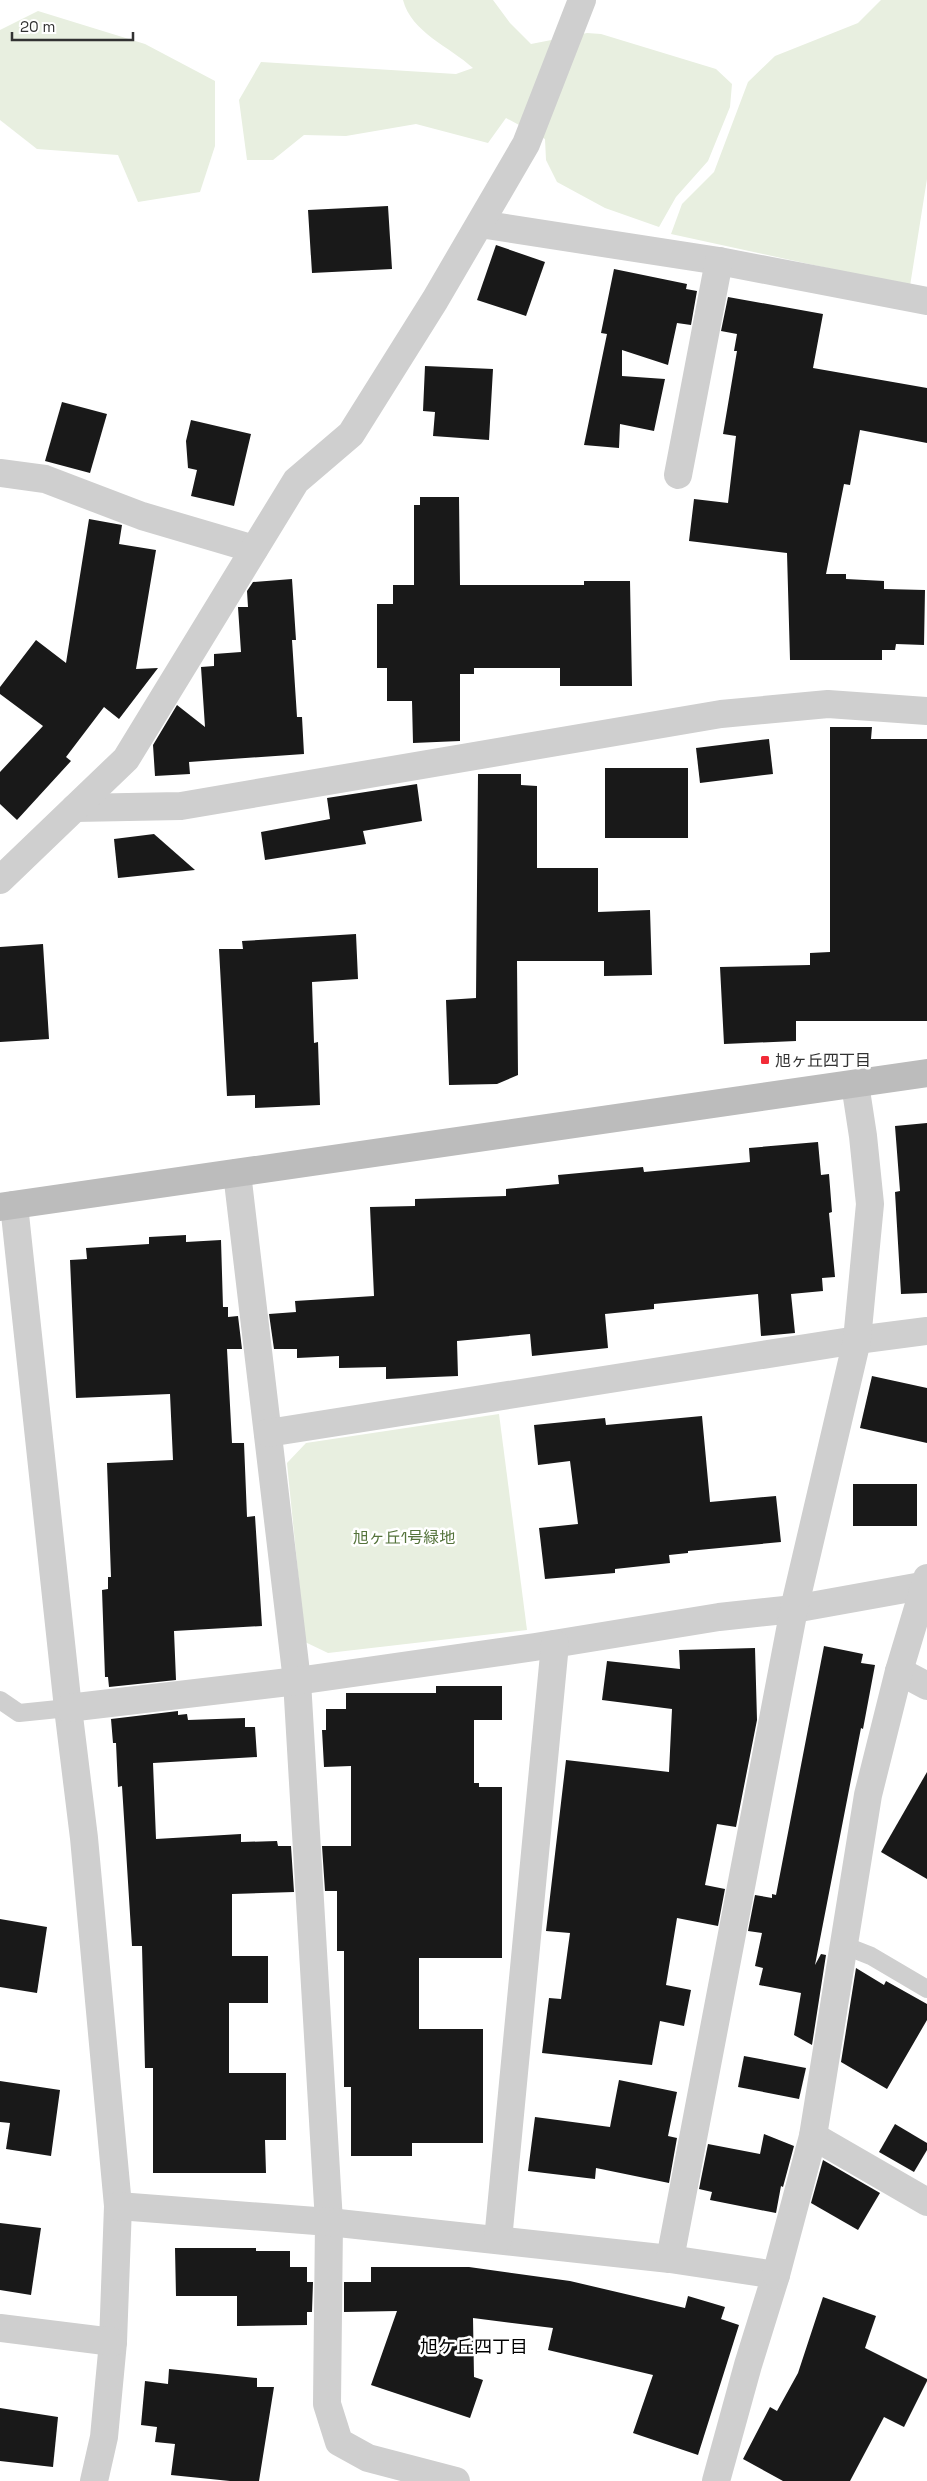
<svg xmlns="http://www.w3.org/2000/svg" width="927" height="2481" viewBox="0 0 927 2481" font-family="'Space Grotesk','Noto Sans JP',sans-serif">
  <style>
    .green { fill: #e8efe0 }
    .building { fill: #191919 }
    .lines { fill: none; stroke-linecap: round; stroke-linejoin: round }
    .lane { stroke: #cfcfcf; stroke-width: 18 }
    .street { stroke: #cfcfcf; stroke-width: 28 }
    .secondary { stroke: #bcbcbc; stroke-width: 28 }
    .poi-dot { fill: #f22b38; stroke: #fff; stroke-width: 2 }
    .labels { text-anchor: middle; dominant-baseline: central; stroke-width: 5; stroke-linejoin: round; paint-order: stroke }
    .poi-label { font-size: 16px; fill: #323232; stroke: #fff; text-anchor: start }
    .park-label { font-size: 16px; fill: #54733b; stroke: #fff }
    .neighbourhood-label { font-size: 18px; fill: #000; stroke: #fff }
  </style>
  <rect width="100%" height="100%" fill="#fff"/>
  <g class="green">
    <path d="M403,0h90l17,23 21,21 56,-11 14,1 115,35 16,15 -2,23 -22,54 -32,36 -17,30 -54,-19 -48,-26 -11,-22 -1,-21 -39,-21 -18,25 -72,-19 -70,12 -42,-1 -31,25h-26l-8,-60 22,-38 195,12 17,-6c-23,-21 -62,-36 -70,-68z"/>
    <path d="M881,0h46v179l-17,107 -239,-52 11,-30 32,-32 34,-90 27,-26 83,-33z"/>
    <path d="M38,11l107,33 70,37v65l-15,46 -62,10 -20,-47 -81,-6 -37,-29v-90z"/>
    <path d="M499,1414l28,216 -199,23 -23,-11 -18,-179 19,-20z"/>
  </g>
  <g class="building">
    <path d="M388,206l4,63 -80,4 -4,-63z"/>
    <path d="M496,245l49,17 -19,54 -49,-16z"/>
    <path d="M614,269l73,15 -1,5 11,2 -6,34 -14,-2 -9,42 -46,-15v26l43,3 -11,52 -34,-7 -1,24 -35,-3 23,-111 -6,-1z"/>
    <path d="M728,297l95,17 -10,54 114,20v55l-67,-13 -10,55 -6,-1 -18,90h20v5l38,2v8l41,1 -1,55 -28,-1 -1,6h-13v10h-92l-3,-107 -98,-12 5,-42 34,4 8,-67 -13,-2 14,-83h-3l3,-17 -16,-3z"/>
    <path d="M425,366l68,3 -4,71 -56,-4 2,-24 -12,-1z"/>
    <path d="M62,402l45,12 -17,59 -45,-12z"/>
    <path d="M191,420l60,14 -17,72 -43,-10 6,-26 -9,-2 -2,-27z"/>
    <path d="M420,497h39l1,88h124v-4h46l2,105h-72v-18h-86v6h-14v67l-47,2 -1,-42h-25v-33h-10v-64h16v-19h21v-80h6z"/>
    <path d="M89,519l33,6 -3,19 37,6 -20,119 22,-1 -39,51 -15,-12 -38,50 5,4 -54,59 -17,-16v-32l43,-46 -43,-32v-7l36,-47 30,23z"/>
    <path d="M292,579l4,61h-4l5,77h5l2,37 -115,8 1,12 -35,2 -2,-31 24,-40 28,22 -4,-60 13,-1v-12l27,-2 -3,-45h10l-1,-16 6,-9z"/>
    <path d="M830,727h42l-1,12h56v282h-131v20l-72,3 -4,-77 90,-2v-12l20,-1z"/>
    <path d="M769,739l4,35 -73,9 -4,-35z"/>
    <rect x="605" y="768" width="83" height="70"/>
    <path d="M478,774h43v11l16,1v82h61v44l52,-2 2,65 -48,1v-15h-87l1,114 -21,9 -48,1 -3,-85 30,-2z"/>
    <path d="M417,784l5,37 -59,10 3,13 -101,16 -4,-28 69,-13 -3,-21z"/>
    <path d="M154,834l41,36 -77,8 -4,-39z"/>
    <path d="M356,934l2,45 -46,3 2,61 4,-1 2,63 -65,3v-13l-28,1 -8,-147h24l-1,-8z"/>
    <path d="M43,944l6,95 -49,3v-95z"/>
    <path d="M927,1123v170l-26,1 -6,-102 5,-1 -5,-65z"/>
    <path d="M818,1142l3,33 8,-1 3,38 -3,1 6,64 -13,1 1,13 -32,3 4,39 -34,3 -3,-42 -104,10v5l-49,5 3,34 -76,8 -2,-22 -73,7 1,35 -72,3v-12l-47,1v-12l-42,2v-9h-23l-5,-35 27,-2 -1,-11 79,-5 -4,-89 45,-1v-7l91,-3v-7l53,-5 -1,-9 85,-8 1,5 106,-10 -1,-14z"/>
    <path d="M186,1235v7l35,-2 2,67h5v10l10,-1 4,33h-15l5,94h12l3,74 8,-1 7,110 -88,5 2,49 -67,7 -1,-10h-3l-3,-87 6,-1v-12h3l-4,-114 66,-3 -3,-66 -94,4 -6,-138 17,-1 -1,-11 63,-4v-7z"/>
    <path d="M872,1376l55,12v55l-67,-15z"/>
    <path d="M702,1416l8,86 66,-6 5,46 -93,9v2l-19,2 1,8 -55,6v4l-70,6 -6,-51 39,-4 -8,-63 -32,4 -4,-40 71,-7 1,7z"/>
    <rect x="853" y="1484" width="64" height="42"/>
    <path d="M824,1646l39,8 -2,9 14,2 -12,64 -2,-1 -46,237 6,-11 5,1 -14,90 -18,-10 7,-42 -42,-8 4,-17 -8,-2 7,-33 -14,-2 7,-36 17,3v-4l4,1z"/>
    <path d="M755,1648l2,72 -21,107 -19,-3 -12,61 20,4 -7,37 -41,-8 -11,67 25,5 -7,36 -24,-5 -8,44 -110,-12 7,-55 12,1 9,-66 -24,-2 20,-171 103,12 3,-63 -70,-9 5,-39 73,8 -1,-19z"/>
    <path d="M436,1686h66v34h-28v63h5v4h23v171h-83v71h64v114h-71v13h-61v-69h-7v-136h-7v-60h-12l-3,-45h29v-80l-27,1 -2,-37h4v-21h20v-16h90z"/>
    <path d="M178,1711v4l9,-1 1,6 57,-2v9h10l2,30 -104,6 3,76 85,-5v8l36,-1 1,5h13l3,46 -62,2v62h36v47h-39v70h57v67h-21l1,33h-113v-105h-8l-3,-122h-10l-10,-160 -4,1 -2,-44h-3l-2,-24z"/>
    <path d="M927,1772v107l-46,-27z"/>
    <path d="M0,1919l47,8 -10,66 -37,-6z"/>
    <path d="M856,1968l28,17 2,-4 41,23v16l-40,69 -46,-27z"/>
    <path d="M744,2056l62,12 -7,31 -61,-12z"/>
    <path d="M619,2080l58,12 -9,44 9,2 -8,45 -73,-15 -1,11 -67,-8 7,-54 75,10z"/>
    <path d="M0,2081l60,9 -9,66 -45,-7 4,-26 -10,-1z"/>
    <path d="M895,2124l32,19v7l-13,22 -35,-20z"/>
    <path d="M764,2134l30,12 -11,41 -2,-1 -5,27 -66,-13 2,-8 -13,-3 9,-45 52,10z"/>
    <path d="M823,2160l57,33 -22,37 -47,-27z"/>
    <path d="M0,2223l41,5 -10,67 -31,-5z"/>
    <path d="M175,2248h81v3h34v16h17v15h6l-1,30h-5v13l-70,1v-30h-61z"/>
    <path d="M371,2267h98l101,14 115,27 3,-12 37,11 -4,12 18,6 -41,130 -65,-22 20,-58 -105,-25 5,-22 -80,-10 1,59 9,3 -13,38 -99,-33 26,-74 -53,1v-30h27z"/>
    <path d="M823,2297l53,19 -11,32 62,31v2l-23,46 -20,-10 -34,64h-67l-40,-22 27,-52 7,4 21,-38z"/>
    <path d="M169,2369l88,9v9h17l-15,94h-29l-59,-6 4,-31 -20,-2 2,-15 -16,-2 4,-44 23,3z"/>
    <path d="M0,2408l58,9 -5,50 -53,-6z"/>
  </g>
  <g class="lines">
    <g class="lane">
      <path d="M0,1700l19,13 49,-5"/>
      <path d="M843,1945l28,11 56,33"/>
    </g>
    <g class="street">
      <path d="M480,224l239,37 208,40"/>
      <path d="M0,473l45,6 97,37 112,33"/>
      <path d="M678,475l41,-214"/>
      <path d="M75,808l106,-2 540,-92 107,-10 99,7"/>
      <path d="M0,880l126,-121 170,-278 55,-47 84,-134 91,-156 56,-144"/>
      <path d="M237,1173l60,508 32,541 -2,182 12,38 29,16 88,23"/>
      <path d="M14,1205l54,503 16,130 34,368 -5,136 -9,95 -10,44"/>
      <path d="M268,1433l589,-93 70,-9"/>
      <path d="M899,1671l28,15"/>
      <path d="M68,1708l229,-27 238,-34 184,-30 75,-8 133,-24"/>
      <path d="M813,2136l114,66"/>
      <path d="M118,2206l211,16 341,37 106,16 -28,90 -32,116"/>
      <path d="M498,2240l57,-596"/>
      <path d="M670,2259l124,-650 63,-269 13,-136 -7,-68 -8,-52"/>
      <path d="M776,2275l37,-139 55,-341 31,-124 28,-93"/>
      <path d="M0,2328l113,14"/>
    </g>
    <path class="secondary" d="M0,1207l927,-134"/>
  </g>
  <rect class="poi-dot" x="760" y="1055" width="10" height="10" rx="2.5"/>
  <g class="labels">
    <g class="poi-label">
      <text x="775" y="1060">旭ヶ丘四丁目</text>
    </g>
    <g class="park-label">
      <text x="404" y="1537">旭ヶ丘1号緑地</text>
    </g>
    <g class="neighbourhood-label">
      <text x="474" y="2346">旭ケ丘四丁目</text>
    </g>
  </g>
  <path d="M12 32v8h121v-8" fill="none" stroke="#323232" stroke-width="2.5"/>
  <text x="20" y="32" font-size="15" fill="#323232" stroke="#ffffff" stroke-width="4" paint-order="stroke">20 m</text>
</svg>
